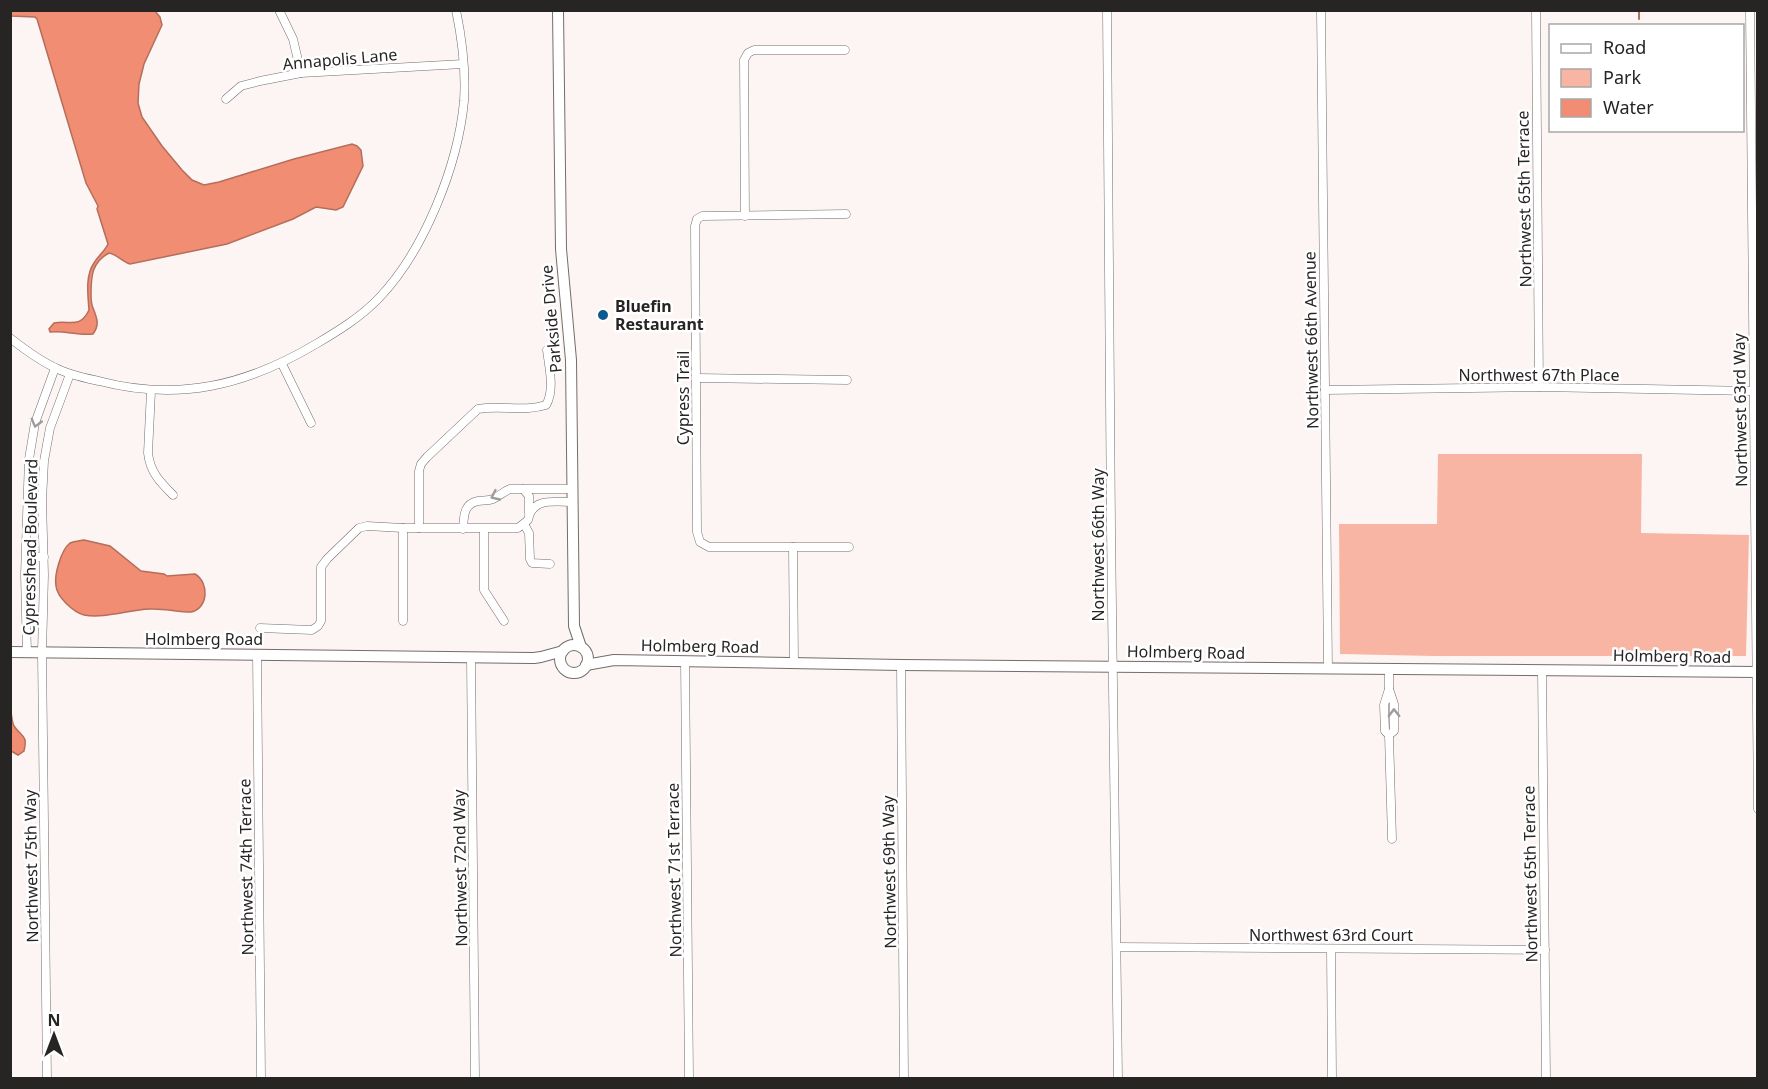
<svg xmlns="http://www.w3.org/2000/svg" width="1768" height="1089" viewBox="0 0 1768 1089" font-family="'Noto Sans',sans-serif">
  <style>
    .green { fill: #f9b5a3 }
    .water { fill: #f08d73; stroke: #b46e5b; stroke-width: 1.5 }
    .lines { fill: none; stroke-linecap: round; stroke-linejoin: round }
    .stream { stroke: #b46e5b; stroke-width: 2 }
    .street-casing { stroke: #736d6b; stroke-width: 9 }
    .secondary-casing { stroke: #736d6b; stroke-width: 12 }
    .street { stroke: #fff; stroke-width: 8 }
    .secondary { stroke: #fff; stroke-width: 10 }
    .oneway { stroke: #9e9c9c }
    .poi-dot { fill: #0e5a8d; stroke: #fff; stroke-width: 2 }
    .labels { text-anchor: middle; dominant-baseline: central; stroke-width: 5; stroke-linejoin: round; paint-order: stroke }
    .street-label { font-size: 16px; fill: #272424; stroke: #fff }
    .poi-label { font-size: 16px; font-weight: bold; fill: #272424; stroke: #fff; text-anchor: start }
  </style>
  <rect width="100%" height="100%" fill="#fcf5f3"/>
  <path class="green" d="M1438,454h204l-1,79 108,2 -3,121h-312l-94,-2 -1,-130h98z"/>
  <g class="water">
    <path d="M11,10l144,1 5,6 2,8 -18,39 -5,20 -1,19 4,14 20,29 20,24 10,10 12,5 15,-3 75,-23 58,-15 5,2 4,4 2,16 -20,41 -7,3 -20,-3 -23,12 -66,25 -97,20c-8,-3 -14,-10 -21,-11 -17,9 -18,23 -18,41 0,4 0,10 2,14 4,10 7,17 0,26 -15,2 -29,-4 -43,-2l-1,-3 5,-6c16,-3 26,6 35,-13 -1,-15 -4,-34 5,-47 4,-7 11,-12 14,-19l-11,-35 1,-3 -12,-23 -49,-164 -2,-2 -24,-1z"/>
    <path d="M84,540l26,6 31,25 23,3 3,2 28,-2c15,9 13,35 -4,38 -14,0 -28,-4 -42,-3 -20,1 -46,10 -65,6 -11,-3 -27,-18 -28,-29 -2,-11 5,-36 14,-43 5,-2 9,-2 14,-3z"/>
    <path d="M10,707c2,6 1,13 4,19 8,12 14,8 10,25l-6,4 -7,-4z"/>
  </g>
  <g class="lines">
    <path class="stream" d="M1639,10v9"/>
    <g class="street-casing">
      <g id="street">
        <path d="M279,10l14,29 8,34"/>
        <path d="M1107,10l4,519 7,549"/>
        <path d="M1321,10l7,658"/>
        <path d="M1536,10l3,377"/>
        <path d="M1750,10l8,799"/>
        <path d="M226,99l15,-13 19,-5 41,-8 162,-9"/>
        <path d="M846,214l-144,2 -5,3 -2,7 2,306 3,10 9,5h140"/>
        <path d="M745,216l-1,-156 4,-7 6,-3h91"/>
        <path d="M10,338c14,11 30,23 46,30 13,7 29,10 43,13 80,21 148,4 217,-37 22,-13 45,-27 63,-46 45,-47 79,-132 85,-197 2,-30 -2,-62 -8,-91"/>
        <path d="M282,364l29,59"/>
        <path d="M697,378l150,2"/>
        <path d="M1325,390l214,-3 214,4"/>
        <path d="M151,391l-3,62c2,19 12,29 25,42"/>
        <path d="M523,489l6,7v17"/>
        <path d="M524,524l5,9 1,26 2,4 18,1"/>
        <path d="M419,528v-57l2,-7 6,-7 51,-48c22,-4 46,3 68,-4 9,-15 3,-38 1,-55"/>
        <path d="M463,529c1,-12 0,-25 15,-28 5,-1 10,0 15,-2 6,-3 10,-7 17,-10h62"/>
        <path d="M484,529v61l20,31"/>
        <path d="M793,547l1,116"/>
        <path d="M26,557h18"/>
        <path d="M403,621v-93"/>
        <path d="M260,628l52,2 6,-4 3,-5v-54l6,-8 32,-31 8,-2 36,2h115l10,-8c4,-23 27,-18 45,-18"/>
        <path d="M27,653l-2,-78 4,-116 6,-36 20,-55"/>
        <path d="M257,654l4,424"/>
        <path d="M471,658l4,420"/>
        <path d="M685,661l4,417"/>
        <path d="M901,665l3,413"/>
        <path d="M1389,669v20l-5,16 1,26 4,4 3,104"/>
        <path d="M1542,670l4,408"/>
        <path d="M1389,735l5,-4v-27l-5,-15"/>
        <path d="M1117,947l428,3"/>
        <path d="M1331,949l1,129"/>
        <path d="M47,1078l-5,-425 2,-78 -2,-75 2,-39 6,-33 20,-54"/>
      </g>
    </g>
    <g class="secondary-casing">
      <g id="secondary">
        <path d="M558,10l3,239 10,111 3,266 7,21"/>
        <circle cx="574" cy="659" r="14"/>
        <path d="M10,652l524,6 7,-1 22,-6"/>
        <path d="M586,665l28,-5 287,5 857,7"/>
      </g>
    </g>
    <use href="#street" class="street"/>
    <use href="#secondary" class="secondary"/>
  </g>
  <defs><path id="oneway-chevron" d="M-2-3.5L2.5 0L-2 3.5" fill="none" stroke-width="1.6" stroke-linecap="round" stroke-linejoin="round" transform="scale(1.5)"/></defs>
  <g class="oneway">
    <use href="#oneway-chevron" transform="translate(36 423) rotate(105)"/>
    <use href="#oneway-chevron" transform="translate(495 496) rotate(155)"/>
    <use href="#oneway-chevron" transform="translate(1394 713) rotate(-91)"/>
  </g>
  <circle class="poi-dot" cx="603" cy="315" r="6"/>
  <g class="labels">
    <g class="street-label">
      <text transform="translate(340 59) rotate(-5)">Annapolis Lane</text>
      <text transform="translate(1524 199) rotate(-91)">Northwest 65th Terrace</text>
      <text transform="translate(551 319) rotate(-95)">Parkside Drive</text>
      <text transform="translate(1311 340) rotate(-91)">Northwest 66th Avenue</text>
      <text x="1539" y="375">Northwest 67th Place</text>
      <text transform="translate(683 398) rotate(-90)">Cypress Trail</text>
      <text transform="translate(1740 410) rotate(-91)">Northwest 63rd Way</text>
      <text transform="translate(1098 545) rotate(-90)">Northwest 66th Way</text>
      <text transform="translate(30 547) rotate(-89)">Cypresshead Boulevard</text>
      <text x="204" y="639">Holmberg Road</text>
      <text transform="translate(700 646) rotate(1)">Holmberg Road</text>
      <text transform="translate(1186 652) rotate(1)">Holmberg Road</text>
      <text transform="translate(1672 656) rotate(1)">Holmberg Road</text>
      <text transform="translate(31 866) rotate(-91)">Northwest 75th Way</text>
      <text transform="translate(246 867) rotate(-91)">Northwest 74th Terrace</text>
      <text transform="translate(460 868) rotate(-91)">Northwest 72nd Way</text>
      <text transform="translate(674 870) rotate(-91)">Northwest 71st Terrace</text>
      <text transform="translate(889 872) rotate(-91)">Northwest 69th Way</text>
      <text transform="translate(1530 874) rotate(-91)">Northwest 65th Terrace</text>
      <text x="1331" y="935">Northwest 63rd Court</text>
    </g>
    <g class="poi-label">
      <text x="615" y="306">Bluefin<tspan x="615" dy="18">Restaurant</tspan></text>
    </g>
  </g>
  <rect width="1768" height="1089" fill="none" stroke="#272424" stroke-width="24"/>
  <rect x="1549" y="24" width="195" height="108" fill="#ffffff" stroke="#a9a7a7" stroke-width="1.5"/>
  <rect x="1561" y="44" width="30" height="9" fill="#ffffff" stroke="#a9a7a7" stroke-width="1.5"/>
  <text x="1603" y="54" font-size="18" fill="#272424">Road</text>
  <rect x="1561" y="69" width="30" height="18" fill="#f9b5a3" stroke="#a9a7a7" stroke-width="1.5"/>
  <text x="1603" y="84" font-size="18" fill="#272424">Park</text>
  <rect x="1561" y="99" width="30" height="18" fill="#f08d73" stroke="#a9a7a7" stroke-width="1.5"/>
  <text x="1603" y="114" font-size="18" fill="#272424">Water</text>
  <g transform="translate(54 1035)" stroke="#ffffff" stroke-width="4.5" paint-order="stroke">
  <path d="M0-4.5L10 22L0 15L-10 22Z" fill="#272424"/>
  <text y="-9" font-size="16" font-weight="bold" text-anchor="middle" fill="#272424">N</text>
  </g>
</svg>
